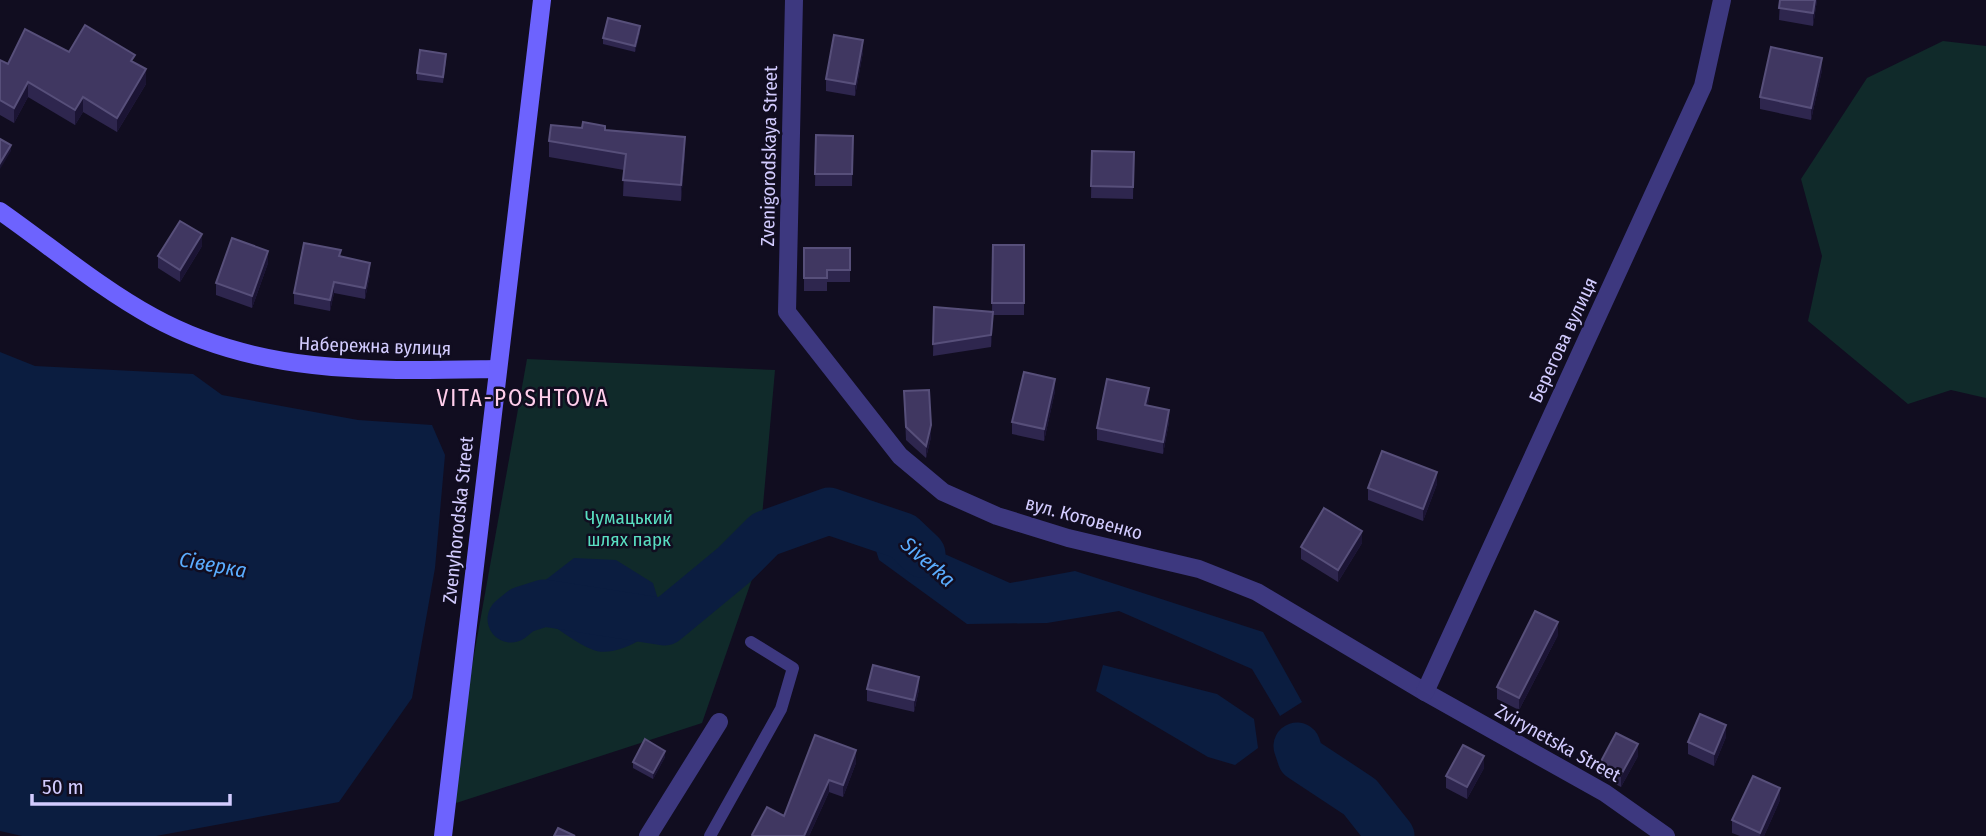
<svg xmlns="http://www.w3.org/2000/svg" width="1986" height="836" viewBox="0 0 1986 836" font-family="'Fira Sans Condensed',sans-serif">
  <style>
    .green { fill: #102a2a }
    .water { fill: #0b1d40 }
    .lines { fill: none; stroke-linecap: round; stroke-linejoin: round }
    .river { stroke: #0b1d40; stroke-width: 47 }
    .lane { stroke: #3d387f; stroke-width: 12 }
    .street { stroke: #3d387f; stroke-width: 18 }
    .secondary { stroke: #6d63fe; stroke-width: 18 }
    .wall { fill: #2e264e }
    .shaded-wall { fill: #1b1434 }
    .building { fill: #403761; stroke: #574f7a; stroke-width: 2 }
    .labels { text-anchor: middle; dominant-baseline: central; stroke-width: 5; stroke-linejoin: round; paint-order: stroke }
    .street-label { font-size: 19px; fill: #d3ccff; stroke: #110d20 }
    .park-label { font-size: 19px; fill: #59dec1; stroke: #110d20 }
    .water-label { font-size: 21px; font-style: italic; fill: #5aacfe; stroke: #110d20 }
    .quarter-label { font-size: 23px; letter-spacing: 2px; fill: #ffceeb; stroke: #110d20 }
  </style>
  <rect width="100%" height="100%" fill="#110d20"/>
  <g class="green">
    <path d="M1943,41l43,5v352l-35,-8 -43,14 -100,-83 14,-65 -21,-77 66,-101z"/>
    <path d="M527,359l248,11 -17,192 -56,161 -255,83z"/>
  </g>
  <g class="water">
    <path d="M0,352l35,14 158,8 29,21 136,25 74,5 13,30 -10,113 -23,130 -73,104 -183,34h-134l-22,-5z"/>
    <path d="M879,505l49,27 3,16 79,35 65,-12 188,61 39,70 -22,14 -28,-47 -133,-58 -72,12 -80,1 -88,-64 -13,-41z"/>
    <path d="M574,558l42,2 37,23 12,39c-16,14 -51,38 -74,27 -15,-6 -29,-18 -43,-26l-9,-38z"/>
    <path d="M1103,665l114,29 37,25 4,29 -23,17 -27,-8 -112,-66z"/>
  </g>
  <g class="lines">
    <g class="river">
      <path d="M511,619l11,-9 22,-7 121,19 69,-57 31,-31 64,-23 74,25 19,18"/>
      <path d="M1297,746l4,12 59,39 31,39"/>
    </g>
    <path class="lane" d="M710,836l71,-127 12,-41 -42,-26"/>
    <g class="street">
      <path d="M794,0l-7,312 113,144 43,36 54,24 71,22 131,31 58,23 168,100 180,101 61,43"/>
      <path d="M1425,692l278,-606 19,-86"/>
      <path d="M648,836l71,-114"/>
    </g>
    <g class="secondary">
      <path d="M0,211c50,35 100,77 153,106 107,59 226,54 344,52"/>
      <path d="M443,836l99,-836"/>
    </g>
  </g>
  <g class="wall">
    <path d="M1780,0h37l-4,26 -34,-6z"/>
    <path d="M640,32l-5,20 -32,-8v-6z"/>
    <path d="M69,52l66,11 11,21 -29,48 -34,-20 -8,13 -47,-28 -14,26 -14,-8v-55l8,4z"/>
    <path d="M863,52l-8,44 -29,-5v-12z"/>
    <path d="M446,60l-3,23 -26,-3v-7z"/>
    <path d="M1822,70l-11,50 -51,-11v-12z"/>
    <path d="M605,130l80,23 -4,48 -58,-5 1,-26 -75,-13v-16z"/>
    <path d="M816,135l37,1 -1,50h-37z"/>
    <path d="M1092,151l42,1 -1,47 -42,-1z"/>
    <path d="M993,245h31v70h-31l-2,32 -58,9 1,-49 58,5z"/>
    <path d="M202,246l-22,36 -22,-14v-12z"/>
    <path d="M804,248h46v34h-23v9h-23z"/>
    <path d="M341,257l29,17 -5,25 -31,-6 -4,18 -36,-7v-11z"/>
    <path d="M268,263l-16,45 -36,-13v-12z"/>
    <path d="M904,391l27,46 -5,21 -20,-18z"/>
    <path d="M1055,391l-11,50 -32,-7v-12z"/>
    <path d="M1149,400l-2,5 22,17 -6,32 -66,-14v-12z"/>
    <path d="M1437,484l-14,37 -55,-21v-12z"/>
    <path d="M1362,543l-24,39 -37,-23v-12z"/>
    <path d="M1558,635l-39,75 -22,-11v-12z"/>
    <path d="M867,689h52l-5,23 -47,-11z"/>
    <path d="M815,735l41,28 -13,34 -14,-5 -20,44h-57l32,-20z"/>
    <path d="M1726,737l-12,29 -26,-12v-12z"/>
    <path d="M1638,756l-17,31 -21,-11v-13z"/>
    <path d="M665,757l-12,22 -20,-11v-6z"/>
    <path d="M1484,768l-17,31 -21,-11v-12z"/>
    <path d="M1780,800l-16,36h-24l-8,-3v-13z"/>
  </g>
  <g class="shaded-wall">
    <path d="M1815,0h2l-4,26v-13z"/>
    <path d="M640,26v6l-5,20v-6z"/>
    <path d="M863,40v12l-8,44v-12z"/>
    <path d="M1822,58v12l-11,50v-12z"/>
    <path d="M146,69v15l-29,48v-14z"/>
    <path d="M28,82v15l-14,26v-15z"/>
    <path d="M83,97v15l-8,13v-15z"/>
    <path d="M685,137v16l-4,48v-16z"/>
    <path d="M11,145v6l-11,18v-6z"/>
    <path d="M202,234v12l-22,36v-12z"/>
    <path d="M268,251v12l-16,45v-12z"/>
    <path d="M370,263v11l-5,25v-11z"/>
    <path d="M334,282v11l-4,18v-11z"/>
    <path d="M993,312v12l-2,23v-12z"/>
    <path d="M1055,379v12l-11,50v-12z"/>
    <path d="M1149,388v12l-4,17v-12z"/>
    <path d="M1169,410v12l-6,32v-12z"/>
    <path d="M931,425v12l-5,21v-12z"/>
    <path d="M1437,472v12l-14,37v-12z"/>
    <path d="M1362,531v12l-24,39v-12z"/>
    <path d="M1558,622v13l-39,75v-12z"/>
    <path d="M919,677v12l-5,23v-12z"/>
    <path d="M1726,725v12l-12,29v-12z"/>
    <path d="M1638,744v12l-17,31v-12z"/>
    <path d="M856,750v13l-13,34v-12z"/>
    <path d="M665,751v6l-12,22v-6z"/>
    <path d="M1484,756v12l-17,31v-12z"/>
    <path d="M829,780v12l-20,44h-5z"/>
    <path d="M1780,788v12l-16,36h-4v-3z"/>
  </g>
  <g class="building">
    <path d="M1780,0h35l-2,13 -34,-5z"/>
    <path d="M608,18l32,8 -5,20 -32,-8z"/>
    <path d="M85,25l50,30 -4,6 15,8 -29,49 -34,-21 -8,13 -47,-28 -14,26 -14,-8v-40l8,4 17,-35 44,23z"/>
    <path d="M834,35l29,5 -8,44 -29,-5z"/>
    <path d="M1771,47l51,11 -11,50 -51,-11z"/>
    <path d="M420,50l26,4 -3,23 -26,-4z"/>
    <path d="M583,122l22,4v4l80,7 -4,48 -58,-5 3,-26 -77,-13 2,-16 31,3z"/>
    <path d="M816,135l37,1 -1,38h-37z"/>
    <path d="M0,139l11,6 -11,18z"/>
    <path d="M1092,151l42,1 -1,35 -42,-1z"/>
    <path d="M180,221l22,13 -22,36 -22,-14z"/>
    <path d="M232,238l36,13 -16,45 -36,-13z"/>
    <path d="M304,243l37,7 -2,6 31,7 -5,25 -31,-6 -4,18 -36,-7z"/>
    <path d="M993,245h31v58h-32z"/>
    <path d="M804,248h46v22h-23v8h-23z"/>
    <path d="M934,307l59,5 -2,23 -58,9z"/>
    <path d="M1024,372l31,7 -11,50 -32,-7z"/>
    <path d="M1107,379l42,9 -4,17 24,5 -6,32 -66,-14z"/>
    <path d="M929,390l2,35 -5,21 -20,-19 -2,-36z"/>
    <path d="M1382,451l55,21 -14,37 -55,-21z"/>
    <path d="M1324,508l38,23 -24,39 -37,-23z"/>
    <path d="M1535,611l23,11 -39,76 -22,-11z"/>
    <path d="M873,665l46,12 -5,23 -47,-11z"/>
    <path d="M1700,714l26,11 -12,29 -26,-12z"/>
    <path d="M1616,733l22,11 -17,31 -21,-12z"/>
    <path d="M815,735l41,15 -13,35 -14,-5 -25,56h-51l-1,-1 15,-28 17,9z"/>
    <path d="M645,739l20,12 -12,22 -20,-11z"/>
    <path d="M1463,745l21,11 -17,31 -21,-11z"/>
    <path d="M1753,776l27,12 -20,45 -28,-13z"/>
    <path d="M558,828l17,8h-21z"/>
  </g>
  <g class="labels">
    <g class="street-label">
      <text transform="translate(769 156) rotate(-89)">Zvenigorodskaya Street</text>
      <text transform="translate(1563 340) rotate(-65)">Берегова вулиця</text>
      <text transform="translate(375 346) rotate(2)">Набережна вулиця</text>
      <text transform="translate(1084 518) rotate(15)">вул. Котовенко</text>
      <text transform="translate(458 520) rotate(-84)">Zvenyhorodska Street</text>
      <text transform="translate(1558 743) rotate(29)">Zvirynetska Street</text>
    </g>
    <g class="park-label">
      <text x="629" y="517">Чумацький<tspan x="629" dy="22">шлях парк</tspan></text>
    </g>
    <g class="water-label">
      <text transform="translate(928 562) rotate(41)">Siverka</text>
      <text transform="translate(213 565) rotate(10)">Сіверка</text>
    </g>
    <g class="quarter-label">
      <text x="523" y="398">VITA-POSHTOVA</text>
    </g>
  </g>
  <path d="M32 794v10h198v-10" fill="none" stroke="#d3ccff" stroke-width="3.5"/>
  <text x="42" y="794" font-size="21" fill="#d3ccff" stroke="#110d20" stroke-width="5" paint-order="stroke">50 m</text>
</svg>
